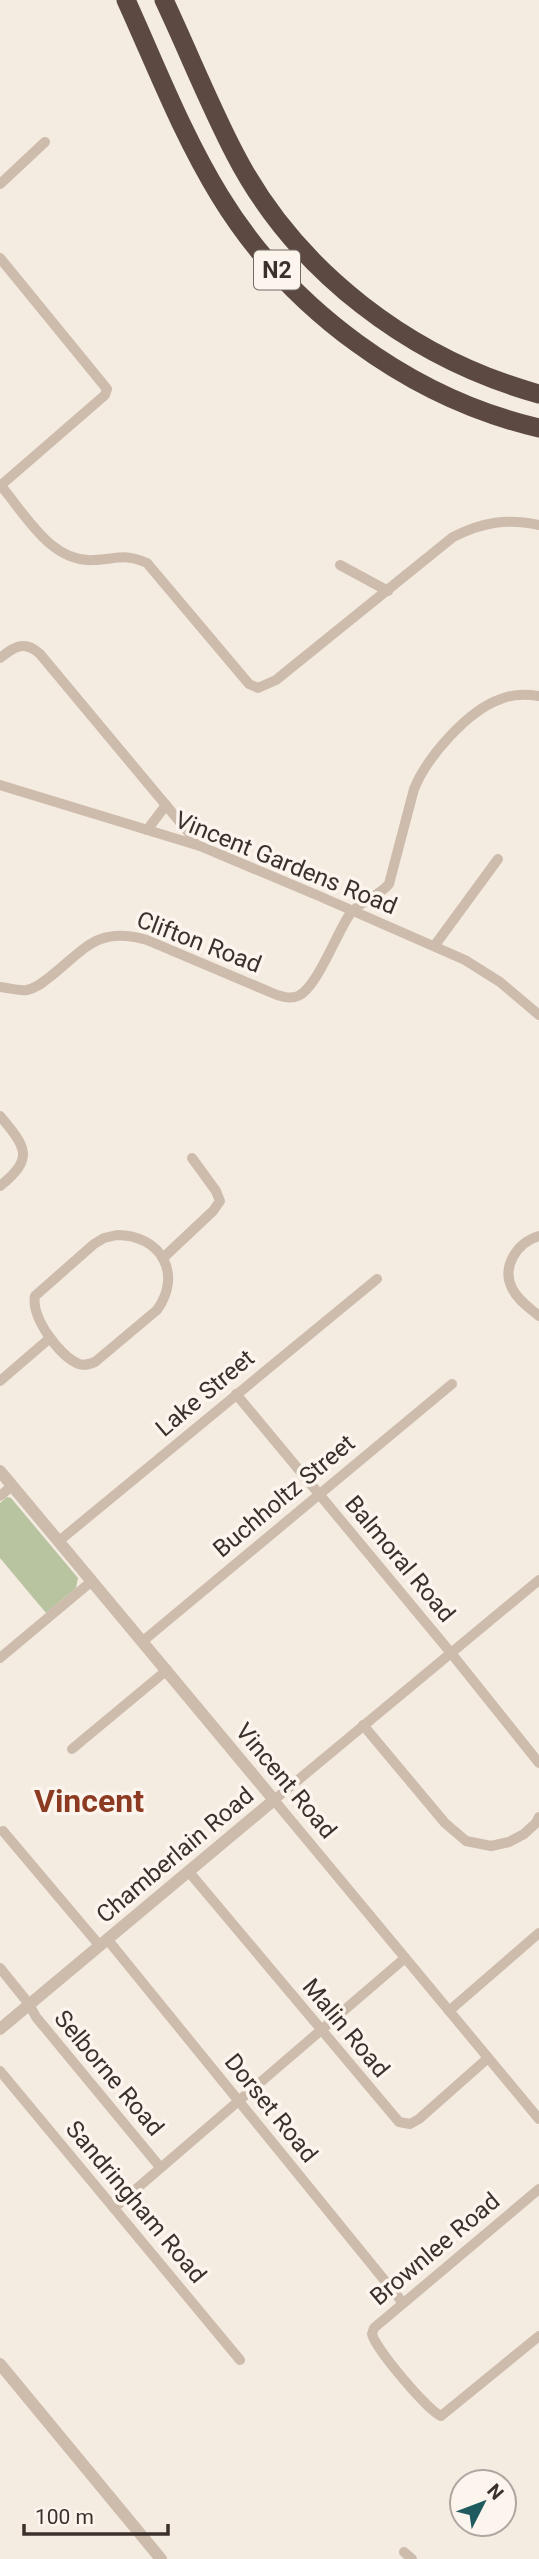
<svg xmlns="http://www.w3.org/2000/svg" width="539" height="2559" viewBox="0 0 539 2559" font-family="Roboto,sans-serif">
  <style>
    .green { fill: #b8c4a0 }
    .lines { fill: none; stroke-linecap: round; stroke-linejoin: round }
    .minor { stroke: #cdbbac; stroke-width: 10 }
    .tertiary { stroke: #cdbbac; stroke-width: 12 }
    .motorway { stroke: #5c4a42; stroke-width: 19 }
    .labels { text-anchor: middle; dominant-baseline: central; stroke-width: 7; stroke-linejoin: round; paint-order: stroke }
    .shield { fill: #fbf5ee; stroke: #756b66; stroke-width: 2 }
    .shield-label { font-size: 23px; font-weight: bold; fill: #3b302b }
    .street-label { font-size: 24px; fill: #3b302b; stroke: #fbf5ee }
    .district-label { font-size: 32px; font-weight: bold; fill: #8c3b22; stroke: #fbf5ee }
  </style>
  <rect width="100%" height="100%" fill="#f4ebe1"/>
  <path class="green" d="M7,1497l4,1 67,80 -2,10 -30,25 -46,-55v-55z"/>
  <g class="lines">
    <g class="minor">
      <path d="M0,184l45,-42"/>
      <path d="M0,258l107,131 -2,6 -105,91"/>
      <path d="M1,486c25,29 50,77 93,74 23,-1 31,-7 53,3l102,121 9,4 18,-8 177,-143c30,-15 54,-19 86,-12"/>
      <path d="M340,565l48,26"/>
      <path d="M0,658c15,-12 25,-18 40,-4l160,192"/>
      <path d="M0,785l200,61 119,50 146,64 35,22 39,33"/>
      <path d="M147,830l19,-25"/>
      <path d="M435,945l63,-86"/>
      <path d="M0,987c9,1 18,4 27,3 10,-2 16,-8 24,-14 35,-28 47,-50 96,-36l130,55c7,2 14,4 21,1 19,-8 39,-64 52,-82 9,-12 28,-17 39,-30l25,-95c13,-32 54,-79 87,-90 12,-5 25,-5 38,-3"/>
      <path d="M0,1116c26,31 35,42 0,70"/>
      <path d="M117,1235c44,0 66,39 40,75l-62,52c-5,2 -10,4 -16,2 -20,-8 -48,-47 -44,-68l59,-52 10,-6z"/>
      <path d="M539,1236c-21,6 -38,30 -27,52 5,12 18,20 27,28"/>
      <path d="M163,1258l50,-47 7,-10 -4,-10 -24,-33"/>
      <path d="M0,1381l50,-43"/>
      <path d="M236,1394l215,259 88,110"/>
      <path d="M0,1496l12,-10"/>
      <path d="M59,1541l318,-262"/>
      <path d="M539,1580l-265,220 265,319"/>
      <path d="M143,1641l309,-257"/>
      <path d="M0,1658l92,-77"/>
      <path d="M363,1725l82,98 21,18 25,5 18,-4 15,-8 12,-11 3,-6"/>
      <path d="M72,1749l95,-79"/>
      <path d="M3,1831l97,115"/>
      <path d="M189,1872l210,250 11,2 9,-5 69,-61"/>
      <path d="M107,1939l296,364"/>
      <path d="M0,1968l29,36 7,13 124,150"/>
      <path d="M449,2011l90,-78"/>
      <path d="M0,2071l240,289"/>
      <path d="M539,2189l-165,139 -2,6c3,14 56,77 69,82l98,-80"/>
      <path d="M114,2208l291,-250"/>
      <path d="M404,2552l8,7"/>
    </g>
    <g class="tertiary">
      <path d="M0,1471l274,329 -274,229"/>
      <path d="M0,2364l161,195"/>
    </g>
    <g class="motorway">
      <path d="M126,0c30,66 56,134 94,196 69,113 190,202 319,232"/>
      <path d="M164,0c24,51 45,104 71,154 61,118 177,205 304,240"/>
    </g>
  </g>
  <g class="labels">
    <rect class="shield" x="254" y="250.5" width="46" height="39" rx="5"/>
    <g class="shield-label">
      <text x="277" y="270">N2</text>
    </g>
    <g class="street-label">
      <text transform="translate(286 863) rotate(22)">Vincent Gardens Road</text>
      <text transform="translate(199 942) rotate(21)">Clifton Road</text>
      <text transform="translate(205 1393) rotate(-40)">Lake Street</text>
      <text transform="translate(284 1496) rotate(-40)">Buchholtz Street</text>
      <text transform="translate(400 1559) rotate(50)">Balmoral Road</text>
      <text transform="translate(286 1781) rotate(50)">Vincent Road</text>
      <text transform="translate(175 1855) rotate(-40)">Chamberlain Road</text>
      <text transform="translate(346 2028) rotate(50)">Malin Road</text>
      <text transform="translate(109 2073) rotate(50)">Selborne Road</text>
      <text transform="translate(271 2108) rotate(51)">Dorset Road</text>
      <text transform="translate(136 2202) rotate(50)">Sandringham Road</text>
      <text transform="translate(435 2249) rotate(-40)">Brownlee Road</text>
    </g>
    <g class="district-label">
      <text x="89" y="1801">Vincent</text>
    </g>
  </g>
  <g transform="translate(483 2503) rotate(48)"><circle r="33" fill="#fbf5ee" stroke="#aea6a0" stroke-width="2"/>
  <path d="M0-5L12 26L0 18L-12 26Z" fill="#1f5a5e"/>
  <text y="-10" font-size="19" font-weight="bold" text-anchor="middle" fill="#3b302b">N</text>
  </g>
  <path d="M24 2524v10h144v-10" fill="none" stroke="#3b302b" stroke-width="3.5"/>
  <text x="35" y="2524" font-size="21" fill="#3b302b" stroke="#fbf5ee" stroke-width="5" paint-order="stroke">100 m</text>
</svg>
